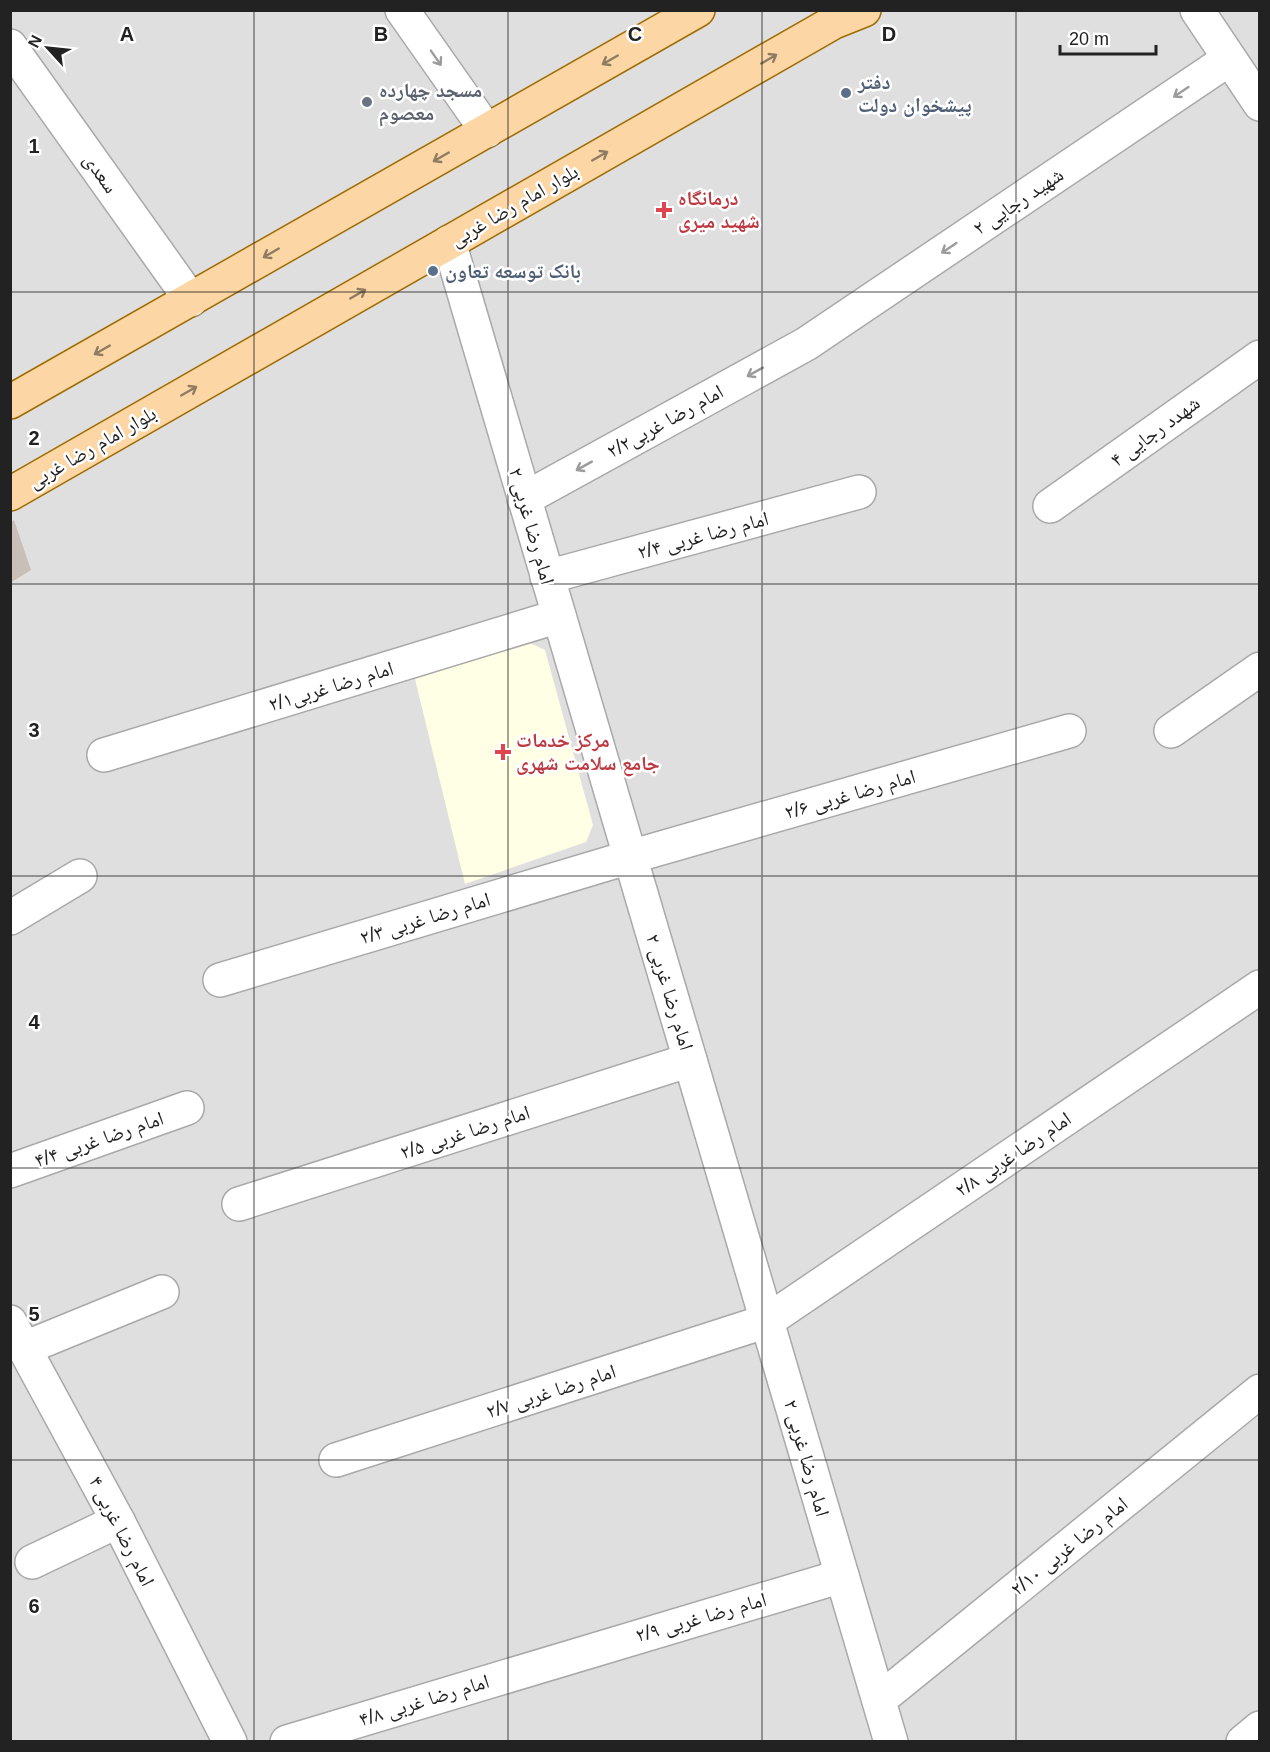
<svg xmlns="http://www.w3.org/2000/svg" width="1270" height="1752" viewBox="0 0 1270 1752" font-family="Helvetica,'Noto Naskh Arabic',sans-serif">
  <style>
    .residential { fill: #e0dfdf }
    .education { fill: #ffffe5 }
    .building { fill: #c7bfb8 }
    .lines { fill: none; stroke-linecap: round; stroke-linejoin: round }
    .minor-casing { stroke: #a9a9a9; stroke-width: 36 }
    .major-casing { stroke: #a06b00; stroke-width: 36 }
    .minor { stroke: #fff; stroke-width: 33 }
    .major { stroke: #fcd6a4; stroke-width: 33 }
    .oneway { stroke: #9c9c9c }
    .oneway2 { stroke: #8f7c63 }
    .grid { fill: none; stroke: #222; stroke-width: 1.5; stroke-opacity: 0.55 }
    .service-dot { fill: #5c6f8a; stroke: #fff; stroke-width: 2 }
    .worship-dot { fill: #6b7280; stroke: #fff; stroke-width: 2 }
    .health-dot { fill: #e0444e; stroke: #fff; stroke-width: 2 }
    .labels { text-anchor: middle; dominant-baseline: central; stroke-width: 5; stroke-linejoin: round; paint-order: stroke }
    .service-label { font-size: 20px; font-weight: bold; fill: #4e5e75; stroke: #fff; text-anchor: start }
    .worship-label { font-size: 20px; font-weight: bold; fill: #5b616d; stroke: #fff; text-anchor: start }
    .street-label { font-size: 20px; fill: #222; stroke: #fff }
    .health-label { font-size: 20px; font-weight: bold; fill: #be3a42; stroke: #fff; text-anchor: start }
    .grid-label { font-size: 20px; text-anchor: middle; font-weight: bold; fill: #222; stroke: #fff; stroke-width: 5; stroke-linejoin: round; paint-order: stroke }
  </style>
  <rect width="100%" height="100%" fill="#f2efe9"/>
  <rect class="residential" x="11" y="11" width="1248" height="1730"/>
  <path class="education" d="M530,643l15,7 48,175 -7,17 -121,42 -50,-205z"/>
  <path class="building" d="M14,520l17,50 -21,13v-60z"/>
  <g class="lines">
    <g class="minor-casing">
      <g id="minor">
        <path d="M402,10l85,121"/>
        <path d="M1197,10l63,94"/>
        <path d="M10,46l181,254"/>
        <path d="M449,242l442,1500"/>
        <path d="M524,499l282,-155 423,-285"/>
        <path d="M1050,506l210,-149"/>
        <path d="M547,577l312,-85"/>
        <path d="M1171,731l89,-62"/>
        <path d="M104,755l455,-139"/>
        <path d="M10,918l70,-42"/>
        <path d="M220,980l410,-123 439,-126"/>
        <path d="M10,1171l177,-63"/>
        <path d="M239,1204l451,-144"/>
        <path d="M10,1322l108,199 112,221"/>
        <path d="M25,1348l137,-56"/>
        <path d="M336,1460l431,-139 493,-334"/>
        <path d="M32,1562l86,-41"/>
        <path d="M879,1700l381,-309"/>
        <path d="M287,1742l555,-166"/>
        <path d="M1243,1742l17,-14"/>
      </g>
    </g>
    <g class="major-casing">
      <g id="major">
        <path d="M10,402l688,-392"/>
        <path d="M10,494l824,-472 30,-12"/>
      </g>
    </g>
    <use href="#minor" class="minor"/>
    <use href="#major" class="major"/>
  </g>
  <defs><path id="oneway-shaft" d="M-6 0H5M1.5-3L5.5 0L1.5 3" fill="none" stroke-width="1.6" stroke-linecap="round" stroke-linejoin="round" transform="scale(1.5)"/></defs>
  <g class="oneway">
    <use href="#oneway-shaft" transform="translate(436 58) rotate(55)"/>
    <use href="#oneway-shaft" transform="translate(1181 92) rotate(146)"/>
    <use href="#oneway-shaft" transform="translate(949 248) rotate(146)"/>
    <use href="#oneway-shaft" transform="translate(755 372) rotate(151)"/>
    <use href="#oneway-shaft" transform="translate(584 466) rotate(151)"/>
  </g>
  <g class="oneway2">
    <use href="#oneway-shaft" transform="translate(769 59) rotate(-30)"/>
    <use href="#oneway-shaft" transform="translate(610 60) rotate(150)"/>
    <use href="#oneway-shaft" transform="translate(600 156) rotate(-30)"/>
    <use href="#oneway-shaft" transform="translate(441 157) rotate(150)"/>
    <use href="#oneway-shaft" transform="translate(271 253) rotate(150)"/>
    <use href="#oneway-shaft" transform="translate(358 294) rotate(-30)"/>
    <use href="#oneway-shaft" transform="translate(102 350) rotate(150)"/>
    <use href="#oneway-shaft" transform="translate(189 391) rotate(-30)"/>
  </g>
  <path class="grid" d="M254,10v1732M508,10v1732M762,10v1732M1016,10v1732M10,292h1250M10,584h1250M10,876h1250M10,1168h1250M10,1460h1250"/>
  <g class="service-dot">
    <circle cx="846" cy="93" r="6"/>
    <circle cx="433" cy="271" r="6"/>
  </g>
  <circle class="worship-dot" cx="367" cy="102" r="6"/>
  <g class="health-dot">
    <path d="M661 201h6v6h6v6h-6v6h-6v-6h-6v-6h6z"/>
    <path d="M500 743h6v6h6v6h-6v6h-6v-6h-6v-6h6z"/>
  </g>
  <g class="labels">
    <g class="service-label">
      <text x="858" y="82">دفتر<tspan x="858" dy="23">پیشخوان دولت</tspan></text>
      <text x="445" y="271">بانک توسعه تعاون</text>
    </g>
    <g class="worship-label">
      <text x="379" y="90">مسجد چهارده<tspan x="379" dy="23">معصوم</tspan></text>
    </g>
    <g class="street-label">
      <text transform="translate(101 173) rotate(55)">سعدی</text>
      <text transform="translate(1018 201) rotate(-34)">شهید رجایی ۲</text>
      <text transform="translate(514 205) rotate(-30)">بلوار امام رضا غربی</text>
      <text transform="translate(665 421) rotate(-29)">امام رضا غربی۲/۲</text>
      <text transform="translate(1155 431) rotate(-36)">شهدد رجایی ۴</text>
      <text transform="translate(92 447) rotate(-30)">بلوار امام رضا غربی</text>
      <text transform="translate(532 526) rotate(74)">امام رضا غربی ۲</text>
      <text transform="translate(703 535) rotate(-15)">امام رضا غربی ۲/۴</text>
      <text transform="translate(331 686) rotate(-17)">امام رضا غربی۲/۱</text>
      <text transform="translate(850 794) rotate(-16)">امام رضا غربی ۲/۶</text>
      <text transform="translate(425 918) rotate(-17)">امام رضا غربی ۲/۳</text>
      <text transform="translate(670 992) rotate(73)">امام رضا غربی ۲</text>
      <text transform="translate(465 1132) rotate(-18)">امام رضا غربی ۲/۵</text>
      <text transform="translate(99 1139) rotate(-19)">امام رضا غربی ۴/۴</text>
      <text transform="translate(1013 1154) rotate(-34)">امام رضا غربی ۲/۸</text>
      <text transform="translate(551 1391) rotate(-18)">امام رضا غربی ۲/۷</text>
      <text transform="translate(807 1458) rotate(74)">امام رضا غربی ۲</text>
      <text transform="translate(122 1531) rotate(63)">امام رضا غربی ۴</text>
      <text transform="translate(1069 1546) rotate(-39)">امام رضا غربی ۲/۱۰</text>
      <text transform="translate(701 1617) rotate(-16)">امام رضا غربی ۲/۹</text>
      <text transform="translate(424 1700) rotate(-17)">امام رضا غربی ۴/۸</text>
    </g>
    <g class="health-label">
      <text x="678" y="198">درمانگاه<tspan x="678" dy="23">شهید میری</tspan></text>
      <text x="516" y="740">مرکز خدمات<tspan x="516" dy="23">جامع سلامت شهری</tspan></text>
    </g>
  </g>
  <g class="grid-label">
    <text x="127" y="41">A</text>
    <text x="381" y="41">B</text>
    <text x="635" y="41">C</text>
    <text x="889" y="41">D</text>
    <text x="34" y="153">1</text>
    <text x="34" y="445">2</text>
    <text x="34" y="737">3</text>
    <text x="34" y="1029">4</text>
    <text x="34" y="1321">5</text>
    <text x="34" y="1613">6</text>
  </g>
  <rect width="1270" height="1752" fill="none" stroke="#222222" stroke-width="24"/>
  <g transform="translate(48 48) rotate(297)" stroke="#ffffff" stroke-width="4.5" paint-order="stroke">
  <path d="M0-4.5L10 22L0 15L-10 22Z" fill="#222222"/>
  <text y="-9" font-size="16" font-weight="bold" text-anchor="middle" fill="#222222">N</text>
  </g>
  <path d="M1060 45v9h96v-9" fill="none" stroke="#222222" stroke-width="3"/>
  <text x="1069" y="45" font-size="18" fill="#222222" stroke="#ffffff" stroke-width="4.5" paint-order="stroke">20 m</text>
</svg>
